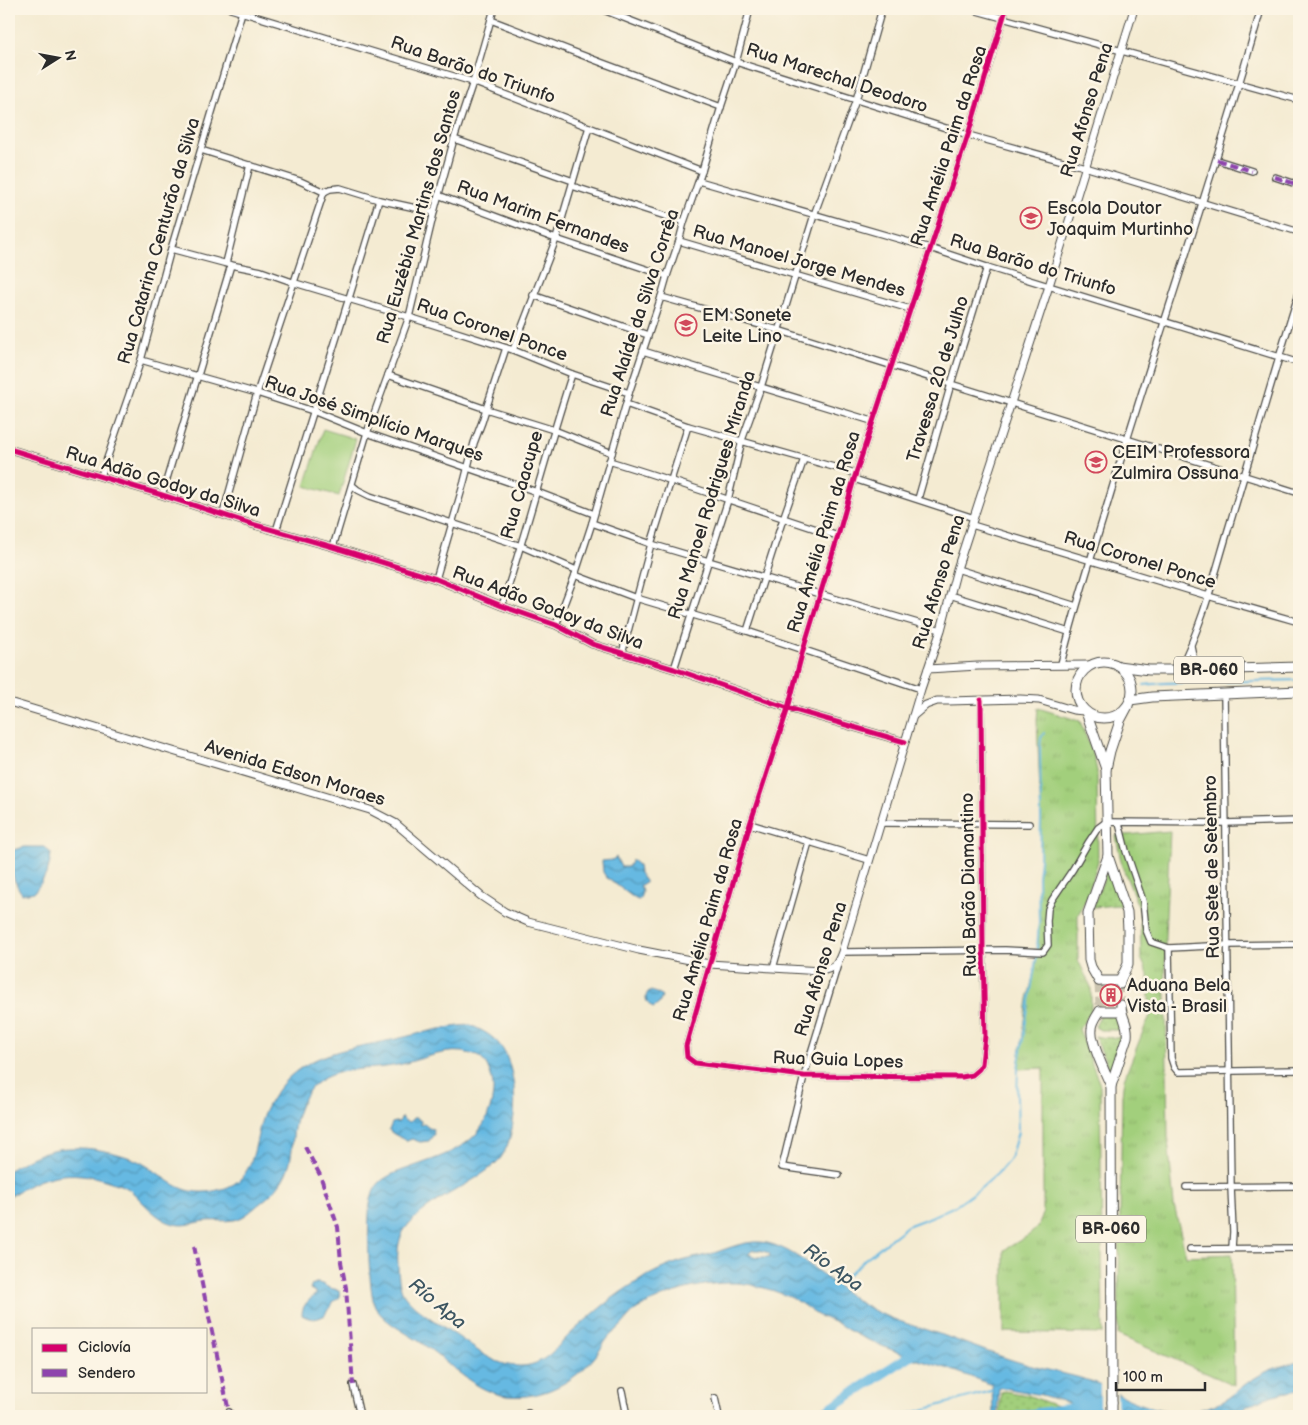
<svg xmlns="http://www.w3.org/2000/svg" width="1308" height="1425" viewBox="0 0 1308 1425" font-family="'Balsamiq Sans',sans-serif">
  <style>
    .grass { fill: url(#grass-dots); stroke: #667d53 }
    .park { fill: url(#park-tufts); stroke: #667d53 }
    .pitch { fill: #a2cf7b; stroke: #667d53 }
    .water { fill: url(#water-waves); stroke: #487286; fill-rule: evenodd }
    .pier { fill: #f4ebd2 }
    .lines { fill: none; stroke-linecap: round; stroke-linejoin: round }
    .stream { stroke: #66b9e2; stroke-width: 2 }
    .river { stroke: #66b9e2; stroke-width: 10 }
    .primary-tunnel { stroke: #ccc5b1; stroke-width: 9; stroke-dasharray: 9 4.5; stroke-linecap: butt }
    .minor-casing { stroke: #494844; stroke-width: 8 }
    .tertiary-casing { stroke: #494844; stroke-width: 9 }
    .primary-casing { stroke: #494844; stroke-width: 11 }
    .trunk-casing { stroke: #494844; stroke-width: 11 }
    .minor { stroke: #fff; stroke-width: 5.5 }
    .tertiary { stroke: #fff; stroke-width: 7 }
    .primary { stroke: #fff; stroke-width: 9 }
    .trunk { stroke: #fff; stroke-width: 9 }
    .quiet { stroke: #8e44ad; stroke-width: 4; stroke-dasharray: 8 4; stroke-linecap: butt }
    .cycleway-casing { stroke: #fcf5e5; stroke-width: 8 }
    .cycleway { stroke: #d6006c; stroke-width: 5 }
    .labels { text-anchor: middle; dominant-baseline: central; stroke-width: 5; stroke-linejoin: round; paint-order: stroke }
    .shield { fill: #fcf5e5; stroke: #6a6863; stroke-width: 1 }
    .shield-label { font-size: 16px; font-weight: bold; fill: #2b2b2b }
    .street-label { font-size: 18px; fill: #2b2b2b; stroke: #fcf5e5 }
    .poi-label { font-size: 18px; fill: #2b2b2b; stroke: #fcf5e5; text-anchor: start }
    .water-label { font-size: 19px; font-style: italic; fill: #3d5662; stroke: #fcf5e5 }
  </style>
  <defs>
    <pattern id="grass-dots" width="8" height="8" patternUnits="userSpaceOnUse" patternTransform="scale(1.25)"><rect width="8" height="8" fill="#a2cf7b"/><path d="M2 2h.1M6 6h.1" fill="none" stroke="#8cb26a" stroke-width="1.8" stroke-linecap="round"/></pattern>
    <pattern id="park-tufts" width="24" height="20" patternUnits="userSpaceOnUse" patternTransform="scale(1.25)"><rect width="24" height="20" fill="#a2cf7b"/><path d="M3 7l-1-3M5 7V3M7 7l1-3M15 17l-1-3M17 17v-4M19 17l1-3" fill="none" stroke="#8cb26a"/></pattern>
    <pattern id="water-waves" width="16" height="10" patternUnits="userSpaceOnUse" patternTransform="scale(1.25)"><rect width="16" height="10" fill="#66b9e2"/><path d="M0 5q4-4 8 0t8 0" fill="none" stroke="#5497b7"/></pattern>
  </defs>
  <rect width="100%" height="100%" fill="#fcf5e5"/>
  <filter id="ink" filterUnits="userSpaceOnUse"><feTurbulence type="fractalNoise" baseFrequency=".02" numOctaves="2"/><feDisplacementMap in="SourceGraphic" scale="10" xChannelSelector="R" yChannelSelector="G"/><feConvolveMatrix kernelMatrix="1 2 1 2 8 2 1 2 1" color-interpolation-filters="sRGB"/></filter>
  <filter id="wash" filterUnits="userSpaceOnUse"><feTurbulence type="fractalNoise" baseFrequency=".0096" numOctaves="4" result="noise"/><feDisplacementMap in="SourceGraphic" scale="20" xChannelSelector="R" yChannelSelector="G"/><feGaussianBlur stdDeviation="1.12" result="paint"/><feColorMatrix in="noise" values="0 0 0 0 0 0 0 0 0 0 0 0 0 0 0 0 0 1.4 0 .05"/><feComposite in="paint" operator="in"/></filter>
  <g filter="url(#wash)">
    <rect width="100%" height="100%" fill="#f4ebd2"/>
    <g class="grass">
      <path d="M1107,870l15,37 -4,-2 -25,2z"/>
      <path d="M1101,1012h16l6,13 -4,5h-19l-5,-3z"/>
      <path d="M1124,1034l-14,38 -15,-36c8,2 21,3 29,-2z"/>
      <path d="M1004,1391l23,4 49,18c6,-3 9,0 14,3h-26l-7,-3h-7l-8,3h-43l2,-24z"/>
    </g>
    <g class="park">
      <path d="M1038,708l42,13 14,36 3,14 1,90 -10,34 -10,20v45l13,27v25l-12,17 21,56 3,249 -99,-2v-82l25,-15 9,-8 5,-13v-146l-25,1 10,-70 9,-41 2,-36 -1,-45 2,-18 1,-40 -4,-99z"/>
      <path d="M1170,831l-5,106 3,203 6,65 12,51 46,-2 2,131 -116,-50 4,-240 2,-16 20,-50 6,-13 -2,-42 -7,-16 -1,-47 -18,-45 -6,-30z"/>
    </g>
    <path class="pitch" d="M323,429l33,10 -17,57 -34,-10z"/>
    <g class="water">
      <path d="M25,847h19l7,6c-1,16 -6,26 -17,39l-12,2c-9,-14 -14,-27 -9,-44z"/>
      <path d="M616,857l5,10h7l4,-7 6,5 1,8 6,8v2l-5,2 2,7 -2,7 -2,1 -4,-2 -28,-21 -3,-5 -1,-11 10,-1z"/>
      <path d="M649,991c4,0 11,3 13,6l-3,7 -6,4c-6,-4 -10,-11 -4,-17z"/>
      <path d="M470,1025c29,12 37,24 43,55 4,23 1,60 -13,79 -9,10 -21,17 -32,24 -19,11 -54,30 -65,49 -5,10 -6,21 -5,33 0,8 1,19 4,26 7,15 39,34 52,43 20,13 41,33 66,32 23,0 34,-16 49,-31 13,-12 27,-24 41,-35 21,-16 46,-31 72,-39 10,-3 22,-5 32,-8 15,-5 31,-12 46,-11 37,2 80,53 115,69 22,11 47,17 70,25 28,10 55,21 83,29 22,6 45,10 66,17 8,3 16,8 24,12 21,11 48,20 72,17 13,-2 27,-6 38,-13 9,-6 17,-15 27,-20 14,-9 28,-13 44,-16v28c-21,3 -49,10 -64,26h-123l-70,-21 -43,-8 -2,29h-4l-1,-31c-16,-6 -31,-12 -46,-17 -16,-5 -32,-8 -46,-15 -18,-7 -36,-14 -52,-23 -7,-4 -6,-5 -14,-8 -5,-2 -10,-4 -15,-6 -9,-5 -17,-13 -27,-18 -16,-7 -37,-14 -55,-15 -30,-1 -59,6 -86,19 -1,1 -13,6 -14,7 -7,5 -11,12 -17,18 -4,4 -8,6 -12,11 -5,6 -8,13 -14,20 -22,26 -57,44 -93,37 -30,-7 -50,-31 -74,-48 -15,-12 -42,-23 -51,-39 -8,-12 -9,-88 -6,-104 1,-8 4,-16 10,-22 8,-7 20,-11 29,-14 41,-15 79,-24 84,-75 1,-12 -4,-30 -14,-36 -1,-1 -15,-5 -16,-5 -24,-3 -48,11 -71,14 -23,4 -50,1 -71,14 -18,10 -26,36 -28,56 -1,11 -1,21 -5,32 -5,16 -17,27 -30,37 -6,5 -12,11 -20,14 -10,3 -21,1 -32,2 -10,1 -21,6 -32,3 -19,-5 -30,-22 -44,-34 -6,-5 -15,-6 -22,-9 -38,-13 -67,-6 -99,16v-27c13,-8 29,-17 44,-20 26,-6 65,1 89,13 25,14 38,34 71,28 5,-1 10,-2 15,-4 31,-13 25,-52 38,-78 29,-57 75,-58 130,-70 26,-6 47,-12 74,-14zM753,1250h6l10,3 1,3 -2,1h-11l-9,-3z"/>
      <path d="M402,1117l3,4 5,1 3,-4h4l4,3v4l3,-1 5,4 4,1 1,5 -5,7 -9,1 -8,-3 -5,2c-6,-4 -14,-6 -18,-11l3,-7 4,-1 2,1z"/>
      <path d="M316,1283c6,0 8,2 13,5 3,1 7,1 10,2l1,7 -7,5c-1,6 -7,7 -8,13 -9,5 -14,5 -23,0 0,-11 8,-15 15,-22l-7,-4 2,-4z"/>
    </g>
    <path class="pier" d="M1100,1382l17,9 1,25 -18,-1z"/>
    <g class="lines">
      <g class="stream">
        <path d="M1144,685l20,-2 135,-3"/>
        <path d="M1037,949l2,-27 -1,-45 2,-18 1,-40 -1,-72 1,-9 3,-5"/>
        <path d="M835,1287l30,-28 42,-33 24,-9 26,-12 24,-17 16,-14 13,-15 8,-27 -1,-35 1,-28 19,-115"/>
        <path d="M901,1416l93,-26"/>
      </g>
      <g class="river">
        <path d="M818,1416l102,-67"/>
        <path d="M1019,1416l75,-11"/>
      </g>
    </g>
  </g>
  <g filter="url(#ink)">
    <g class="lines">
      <g class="primary-tunnel">
        <path d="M1099,984l1,21"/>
        <path d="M1120,984l1,21"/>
      </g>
      <g class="minor-casing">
        <g id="minor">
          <path d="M231,9l242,73 229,89"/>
          <path d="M601,9l135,53 232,73 117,32 214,65"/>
          <path d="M970,9l329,91"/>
          <path d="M491,20l109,42 121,45"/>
          <path d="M454,139l119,42"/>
          <path d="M201,150l99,31 24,11"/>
          <path d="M1217,160l35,11"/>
          <path d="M1275,177l24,8"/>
          <path d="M699,181l231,67 57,19 312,96"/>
          <path d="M572,186l112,36"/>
          <path d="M324,192l6,-3 10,-1 39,12 55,12"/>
          <path d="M438,195l118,44 111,37"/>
          <path d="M679,241l231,68"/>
          <path d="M171,249l60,16 30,6 34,12 114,34 104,33 59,24 57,19"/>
          <path d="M226,263l24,-98"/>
          <path d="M533,295l115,40"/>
          <path d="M661,297l117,33 521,163"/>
          <path d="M513,350l43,-111 33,-112"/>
          <path d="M643,351l229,70"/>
          <path d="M141,360l116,33 56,18 54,22 170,59 57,22"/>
          <path d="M388,375l98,34 68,21 58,23"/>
          <path d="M626,404l62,22 167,47"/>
          <path d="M609,461c77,23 153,51 229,75"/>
          <path d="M101,476l40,-116 30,-111 71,-237"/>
          <path d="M854,479l120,39"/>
          <path d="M352,485l6,5 12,6 151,50 55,24"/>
          <path d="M162,495l69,-230"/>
          <path d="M918,499l33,-115 36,-117"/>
          <path d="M223,514l34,-121 67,-201"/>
          <path d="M592,523l59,21 290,86"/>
          <path d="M972,525l236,71 91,26"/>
          <path d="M276,531l73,-233 30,-98"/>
          <path d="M333,547l34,-114 42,-116 25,-105 20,-73 19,-57 21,-73"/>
          <path d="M957,569l119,37"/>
          <path d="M575,575l61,23 111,33 174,58"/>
          <path d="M436,579l28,-97 10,-39 8,-21 4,-13 20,-61"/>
          <path d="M950,595l119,37"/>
          <path d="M502,606c25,-77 45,-156 70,-232"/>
          <path d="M556,625l19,-50 17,-52 37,-130 32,-96 6,-21 12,-35 5,-19 18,-51 19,-64 15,-45 14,-53"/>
          <path d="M747,631l36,-112 21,-60"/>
          <path d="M1191,646l3,14 5,10"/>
          <path d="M622,654l29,-110 37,-118"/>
          <path d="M1061,664c15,-61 35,-121 53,-182 48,-158 102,-314 147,-473"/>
          <path d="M674,669l54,-169 14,-60 19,-53 53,-172 42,-115 26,-91"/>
          <path d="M1179,670c23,-44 35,-93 49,-140 24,-79 46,-159 71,-237"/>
          <path d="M1224,694l7,493 2,45 -1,16"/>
          <path d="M981,700l2,250 2,86 -3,28 -3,5 -7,6 -10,2 -158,-1 -109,-13 -8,-6 -1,-11 64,-222 38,-116 15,-58 35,-114 16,-57 114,-344 38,-126"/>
          <path d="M881,823l148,1"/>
          <path d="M1119,823l7,28 17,50 3,29 5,12 18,6 60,-3 70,-1"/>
          <path d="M750,824l119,36"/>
          <path d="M1169,948l2,110 3,9 4,5 121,-2"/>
          <path d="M842,952l163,-2 38,2 5,-7 -1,-24 1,-12 4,-9 21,-31 15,-26 10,-15 8,-6 119,1 74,-2"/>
          <path d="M838,964l-34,112 -22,91 57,8"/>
          <path d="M773,968l36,-126"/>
          <path d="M1186,1187l113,-1"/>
          <path d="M1190,1249l109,-1"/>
          <path d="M353,1385l7,31"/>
          <path d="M622,1391l5,25"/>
          <path d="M715,1398l4,18"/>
          <path d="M229,1412l1,4"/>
          <path d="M528,1413v3"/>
        </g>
      </g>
      <g class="tertiary-casing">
        <g id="tertiary">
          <path d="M9,449l153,46 86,28 85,24 103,32 66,27 54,19 36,19 82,25 114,39 117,34"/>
          <path d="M928,669l50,-3 113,-1"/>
          <path d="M9,702l361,108 25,13 86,73 24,16 23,10 111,28 51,10 19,4 112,7c15,-3 16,-6 21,-19l79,-263 20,-59 16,-61 92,-283 85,-277"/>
          <path d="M913,716l13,-11 11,-4h12l71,-2 19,1 34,10 11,1"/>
        </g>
      </g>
      <g class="primary-casing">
        <g id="primary">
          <circle cx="1104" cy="690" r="28"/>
          <path d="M1118,666l31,4h50l100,-3"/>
          <path d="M1130,700l22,-3 147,-6"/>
          <path d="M1086,712l20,57"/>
          <path d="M1099,981l-8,-14 -2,-7 -1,-47 20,-57"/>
          <path d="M1099,981h21"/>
          <path d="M1120,984v-3l8,-17v-34l-1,-18 -19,-56 -2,-87 4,-18 10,-30 8,-15"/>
          <path d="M1100,1011c-3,5 -8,11 -8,18 -2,13 13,43 19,57"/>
          <path d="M1100,1011h21"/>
          <path d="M1112,1402l-1,-316 16,-49c2,-14 -6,-19 -6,-32"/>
        </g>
      </g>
      <g class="trunk-casing">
        <path id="trunk" d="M1112,1402v14"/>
      </g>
      <use href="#minor" class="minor"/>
      <use href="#tertiary" class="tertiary"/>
      <use href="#primary" class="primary"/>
      <use href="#trunk" class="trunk"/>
      <g class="quiet">
        <path d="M1217,160l35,11"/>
        <path d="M1275,177l24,8"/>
        <path d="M305,1147l15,28 18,52 3,35 5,26 7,97"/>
        <path d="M194,1246l35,166"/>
      </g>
      <g class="cycleway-casing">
        <g id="cycleway">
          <path d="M9,449l153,46 86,28 85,24 103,32 66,27 54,19 36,19 82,25 114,39 117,34"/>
          <path d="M981,700l2,250 2,86 -3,28 -3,5 -7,6 -10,2 -158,-1 -109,-13 -8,-6 -1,-11 64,-222 38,-116 15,-58 35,-114 16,-57 114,-344 38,-126"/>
        </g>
      </g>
      <use href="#cycleway" class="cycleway"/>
    </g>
  </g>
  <defs>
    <g id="school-ring" transform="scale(1.125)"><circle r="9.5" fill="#fcf5e5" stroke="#d1495b" stroke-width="1.5"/><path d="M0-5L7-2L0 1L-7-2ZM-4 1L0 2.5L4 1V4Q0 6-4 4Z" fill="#d1495b"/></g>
    <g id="building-ring" transform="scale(1.125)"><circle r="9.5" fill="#fcf5e5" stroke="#d1495b" stroke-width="1.5"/><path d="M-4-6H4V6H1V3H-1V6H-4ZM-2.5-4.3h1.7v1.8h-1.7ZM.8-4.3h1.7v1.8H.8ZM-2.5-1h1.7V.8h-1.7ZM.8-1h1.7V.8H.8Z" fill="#d1495b"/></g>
  </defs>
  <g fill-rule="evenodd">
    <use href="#school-ring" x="1031" y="218"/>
    <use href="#school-ring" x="686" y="325"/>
    <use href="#school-ring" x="1096" y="462"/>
    <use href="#building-ring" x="1111" y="995"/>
  </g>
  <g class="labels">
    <g class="shield">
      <rect x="1174" y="656.5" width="70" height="27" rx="4"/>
      <rect x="1076" y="1215.5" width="70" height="27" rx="4"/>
    </g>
    <g class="shield-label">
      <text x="1209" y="670">BR-060</text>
      <text x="1111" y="1229">BR-060</text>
    </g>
    <g class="street-label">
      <text transform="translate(473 70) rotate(19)">Rua Barão do Triunfo</text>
      <text transform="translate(837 78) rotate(18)">Rua Marechal Deodoro</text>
      <text transform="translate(1087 110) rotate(-73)">Rua Afonso Pena</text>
      <text transform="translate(949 146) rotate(-72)">Rua Amélia Paim da Rosa</text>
      <text transform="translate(419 217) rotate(-74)">Rua Euzébia Martins dos Santos</text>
      <text transform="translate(543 217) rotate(20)">Rua Marim Fernandes</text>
      <text transform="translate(159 241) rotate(-74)">Rua Catarina Centurão da Silva</text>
      <text transform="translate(799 261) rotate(16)">Rua Manoel Jorge Mendes</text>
      <text transform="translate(1033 265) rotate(17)">Rua Barão do Triunfo</text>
      <text transform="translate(640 313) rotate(-72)">Rua Alaíde da Silva Corrêa</text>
      <text transform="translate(492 330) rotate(19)">Rua Coronel Ponce</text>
      <text transform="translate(938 379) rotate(-73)">Travessa 20 de Julho</text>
      <text transform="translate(374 419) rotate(19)">Rua José Simplício Marques</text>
      <text transform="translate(163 482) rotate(17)">Rua Adão Godoy da Silva</text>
      <text transform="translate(522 485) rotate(-74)">Rua Caacupe</text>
      <text transform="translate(712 495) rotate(-73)">Rua Manoel Rodrigues Miranda</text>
      <text transform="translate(824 532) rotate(-73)">Rua Amélia Paim da Rosa</text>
      <text transform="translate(1140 560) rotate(17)">Rua Coronel Ponce</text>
      <text transform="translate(939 582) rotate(-73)">Rua Afonso Pena</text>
      <text transform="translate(548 608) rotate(21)">Rua Adão Godoy da Silva</text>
      <text transform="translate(295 773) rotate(17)">Avenida Edson Moraes</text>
      <text transform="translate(1212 867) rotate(-91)">Rua Sete de Setembro</text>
      <text transform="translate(969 885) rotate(-91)">Rua Barão Diamantino</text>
      <text transform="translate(708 920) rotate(-74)">Rua Amélia Paim da Rosa</text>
      <text transform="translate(821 969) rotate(-73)">Rua Afonso Pena</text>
      <text transform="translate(838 1060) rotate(2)">Rua Guia Lopes</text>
    </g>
    <g class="poi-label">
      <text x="1047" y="208">Escola Doutor<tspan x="1047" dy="21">Joaquim Murtinho</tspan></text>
      <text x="702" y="315">EM Sonete<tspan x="702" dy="21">Leite Lino</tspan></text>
      <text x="1112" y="452">CEIM Professora<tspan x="1112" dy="21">Zulmira Ossuna</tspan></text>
      <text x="1127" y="985">Aduana Bela<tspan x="1127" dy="21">Vista - Brasil</tspan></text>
    </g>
    <g class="water-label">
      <text transform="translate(833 1268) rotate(36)">Río Apa</text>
      <text transform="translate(437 1304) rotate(40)">Río Apa</text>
    </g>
  </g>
  <rect width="1308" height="1425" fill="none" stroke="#fcf5e5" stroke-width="30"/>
  <rect x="32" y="1328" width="175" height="65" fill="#fcf5e5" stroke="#a8a49b"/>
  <rect x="42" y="1344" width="25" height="8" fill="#d6006c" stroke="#a8a49b"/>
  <text x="78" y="1352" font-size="15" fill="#2b2b2b">Ciclovía</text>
  <rect x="42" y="1369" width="25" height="8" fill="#8e44ad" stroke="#a8a49b"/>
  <text x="78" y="1378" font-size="15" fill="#2b2b2b">Sendero</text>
  <g transform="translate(58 58) rotate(79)" stroke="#fcf5e5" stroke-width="4" paint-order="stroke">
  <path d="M0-4L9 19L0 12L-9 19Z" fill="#2b2b2b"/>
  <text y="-8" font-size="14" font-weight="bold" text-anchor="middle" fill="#2b2b2b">N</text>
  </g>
  <path d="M1116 1382v8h89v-8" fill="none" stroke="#2b2b2b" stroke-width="2.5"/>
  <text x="1123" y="1382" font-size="15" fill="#2b2b2b" stroke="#fcf5e5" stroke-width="4" paint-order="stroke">100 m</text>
</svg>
